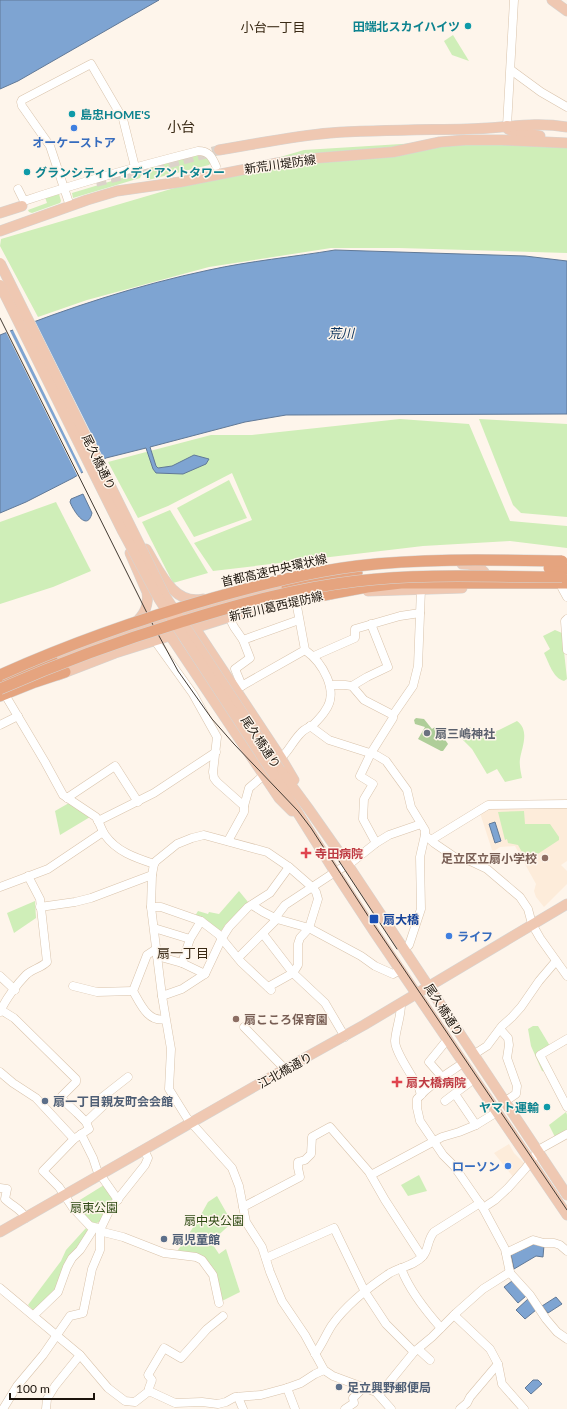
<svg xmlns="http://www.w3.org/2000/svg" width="567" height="1409" viewBox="0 0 567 1409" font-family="Lato,'Noto Sans JP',sans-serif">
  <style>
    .built { fill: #fdecda }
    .green { fill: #cfeeb8 }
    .forest { fill: #afce99 }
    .water { fill: #7ea4d2; stroke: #617997 }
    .pier { fill: #fef5eb }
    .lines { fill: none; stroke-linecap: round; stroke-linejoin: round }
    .major-tunnel { stroke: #dcd3ca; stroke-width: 10; stroke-dasharray: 10 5; stroke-linecap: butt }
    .minor-casing { stroke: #d9c3ab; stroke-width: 9 }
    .major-casing { stroke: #d6d5d3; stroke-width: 11 }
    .highway-casing { stroke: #d6d5d3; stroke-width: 12 }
    .minor { stroke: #fff; stroke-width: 8 }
    .major { stroke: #efc8b2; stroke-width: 10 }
    .highway { stroke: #e5a47f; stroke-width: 11 }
    .tram { stroke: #433b33; stroke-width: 1 }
    .major-bridge-casing { stroke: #d6d5d3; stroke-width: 11; stroke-linecap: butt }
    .highway-bridge-casing { stroke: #d6d5d3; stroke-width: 12; stroke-linecap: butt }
    .major-bridge { stroke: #efc8b2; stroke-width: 10 }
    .highway-bridge { stroke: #e5a47f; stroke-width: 11 }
    .culture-dot { fill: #0f9aa8; stroke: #fef5eb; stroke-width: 1.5 }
    .shop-dot { fill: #3f7fe0; stroke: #fef5eb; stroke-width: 1.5 }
    .worship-dot { fill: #6b7280; stroke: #fef5eb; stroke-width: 1.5 }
    .health-dot { fill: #e0444e; stroke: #fef5eb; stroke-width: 1.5 }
    .education-dot { fill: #8d6e63; stroke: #fef5eb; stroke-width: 1.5 }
    .transit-dot { fill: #1a4fb4; stroke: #fef5eb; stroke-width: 1.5 }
    .service-dot { fill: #5c6f8a; stroke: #fef5eb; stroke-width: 1.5 }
    .labels { text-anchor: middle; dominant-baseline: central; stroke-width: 3; stroke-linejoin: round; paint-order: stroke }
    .culture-label { font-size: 12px; font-weight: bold; fill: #0d838f; stroke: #fef5eb; text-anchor: end }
    .shop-label { font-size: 12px; font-weight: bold; fill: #366cbe; stroke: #fef5eb }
    .street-label { font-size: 12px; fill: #1c140c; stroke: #fef5eb }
    .worship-label { font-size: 12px; font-weight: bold; fill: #5b616d; stroke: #fef5eb; text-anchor: start }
    .health-label { font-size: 12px; font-weight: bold; fill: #be3a42; stroke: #fef5eb; text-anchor: start }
    .education-label { font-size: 12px; font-weight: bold; fill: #785e54; stroke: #fef5eb; text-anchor: end }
    .transit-label { font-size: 12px; font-weight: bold; fill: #164399; stroke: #fef5eb; text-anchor: start }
    .service-label { font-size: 12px; font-weight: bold; fill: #4e5e75; stroke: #fef5eb; text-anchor: start }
    .park-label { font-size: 12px; fill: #2e4a13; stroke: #fef5eb }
    .neighbourhood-label { font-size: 13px; fill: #392914; stroke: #fef5eb }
    .water-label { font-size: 13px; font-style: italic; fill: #0b335d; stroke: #fef5eb }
    .quarter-label { font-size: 14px; fill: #392914; stroke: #fef5eb }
  </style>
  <rect width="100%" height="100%" fill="#fef5eb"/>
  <g class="built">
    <path d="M488,808h79v53l-6,4 6,6v13l-23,23 -8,-10 -2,-6 2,-7 -21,-38 -15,1 -6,4 -2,-1 -12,-37z"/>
    <path d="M509,1144l5,9 11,11 -11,14 -20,-25z"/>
  </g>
  <g class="green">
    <path d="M453,35l16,26 -17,-6 -8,-14z"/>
    <path d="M434,142l133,4v107l-168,-5h-68l-122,19 -122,33 -49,17 -38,-71 1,-7 303,-89z"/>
    <path d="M198,154l7,1 6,8 -2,2 -61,15 -2,-2 -3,-8 1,-2z"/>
    <path d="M139,170l2,6 -1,2 -67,20 -1,-5 53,-16 -1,-4z"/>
    <path d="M59,194l2,7 -1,2 -28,10 -3,-1 -1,-2 19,-7 -2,-6z"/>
    <path d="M400,419l69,5 41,97 57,5v22l-57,-7 -87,5 -210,25 -19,-28 58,-23 -20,-47 -64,33 -30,12 -30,-56 103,-27h41z"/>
    <path d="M479,419l88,5v93l-46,-4 -8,-8z"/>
    <path d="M229,480l18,38 -53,19 -17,-29z"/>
    <path d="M56,502l35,69 -38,16 -53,17v-82z"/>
    <path d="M170,510l38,63 -35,10 -31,-61z"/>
    <path d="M555,630l7,3 5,46 -3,2c-11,-3 -15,-18 -20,-28l6,-4 -7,-13z"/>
    <path d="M517,721c13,9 5,26 3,38 -1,6 1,14 2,19l-17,4 -8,-13 -10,5 -15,-25 -12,-12 5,-8 5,-2 9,10 20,-7z"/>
    <path d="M69,803l21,14 -30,18 -5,-24z"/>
    <path d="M524,811l1,13h25l9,13v3l-32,21 -9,-16 -10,-2 -1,-4 -2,1 -7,-28z"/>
    <path d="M239,891l9,11 -23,23 -3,5 -3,1 -24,-15 3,-5 10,3 1,-2 10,2z"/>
    <path d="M35,901l1,17 -22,15 -7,-20z"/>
    <path d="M533,1026h5l12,20 -14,8 10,18 -4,-1 -11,-25 -3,-17z"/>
    <path d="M566,1112l1,3v15l-12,7 -6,-12z"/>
    <path d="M419,1175l8,16 -19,5 -7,-11z"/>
    <path d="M104,1185l10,14c-5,10 -10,25 -22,25l-17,-21z"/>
    <path d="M217,1196l13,23 11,-6v3l-4,2 -26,24 8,12 7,-5 14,43 -20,10 -17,-44 -27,-5 22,-33 10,-18z"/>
    <path d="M86,1228l3,3 -33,59 -22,21 -6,-6 33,-44 5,-11z"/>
  </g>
  <path class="forest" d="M416,718l8,1 8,10 3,-2 2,1 11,16 -5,7h-2l-23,-12 7,-12 -10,-3 -1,-4z"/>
  <g class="water">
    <path d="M0,0h159l-141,81 -18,8z"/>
    <path d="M335,250l190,6 42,5v153l-281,1 -41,7 -95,25 6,19 2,2 14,-2 22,-11 15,4 -3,5 -23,10 -27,-1 -3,-4 -7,-21 -40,10 -33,20 -47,24 -26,11v-178c67,-27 138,-50 209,-65 41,-9 84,-13 126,-20z"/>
    <path d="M83,494l9,19c-5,20 -19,-3 -22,-11l1,-3z"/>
    <path d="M495,822l6,19 -6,2 -6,-19z"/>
    <path d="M534,1244l10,1 -1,12 -7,-1 -22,13 -3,-14z"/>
    <path d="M512,1281l14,15 -8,7 -14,-16z"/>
    <path d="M556,1297l6,7 -14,9 -6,-7z"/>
    <path d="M528,1299l8,11 -11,9 -9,-9z"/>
    <path d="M533,1380h5l4,4 -11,10 -6,-6z"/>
  </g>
  <g class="pier">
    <path d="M34,319l71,142 -21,13 -72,-146z"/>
    <path d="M9,329l73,146 -4,2 -73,-147z"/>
  </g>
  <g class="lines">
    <path class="major-tunnel" d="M96,182l123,-32"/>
    <g class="minor-casing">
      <g id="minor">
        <path d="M511,70l30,22 26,15"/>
        <path d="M507,126l7,-126"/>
        <path d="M18,189l6,12c57,-19 115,-35 174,-50 11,0 14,6 18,15"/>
        <path d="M70,206l-20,-60 -28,-40 -1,-4 1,-2 67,-35 2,-1 32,55 12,48"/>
        <path d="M562,588l5,9"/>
        <path d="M229,617l5,10 9,13 7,18 -15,11 7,17"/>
        <path d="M567,619l-2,2 2,29"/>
        <path d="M243,640l56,-20"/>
        <path d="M155,641l38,53 24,43 -4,35 1,6 3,4 27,24"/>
        <path d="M314,656l41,-18v-9l45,-13 20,-3"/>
        <path d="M330,685h15l7,1 12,14 29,15"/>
        <path d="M352,686l15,-9 21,-10 -17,-43"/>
        <path d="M238,688l67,-38"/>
        <path d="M7,698l38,64 18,33 33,22 2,4 56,-28 62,-41"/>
        <path d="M0,725l18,-9"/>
        <path d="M310,726l19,14 47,15 10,6 21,29 4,17 14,23v5l-5,22 1,52 -12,36 -5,5"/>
        <path d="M281,758c8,-7 12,-17 19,-24 4,-5 8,-6 13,-9 4,-4 9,-9 12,-14 15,-20 -3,-49 -20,-61l-9,-49"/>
        <path d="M67,798l48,-32 23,36"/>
        <path d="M98,821c3,5 4,10 7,14 12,17 31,23 49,29l-2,11 -1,32 11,89 9,53 -2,40 18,29 45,50 7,18 7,36 16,25 8,25 12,29 23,34 19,35 9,6 43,16 15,17"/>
        <path d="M425,835l9,8 22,15 14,3 17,8 33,28 8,12 4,15 8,14 27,38"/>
        <path d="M431,840l57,-35 79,-1"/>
        <path d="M228,841l16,-29v-6l5,-18 15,-13"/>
        <path d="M376,843l-13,-24 1,-20 9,-15 -13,-8 11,-23 22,-35v-3l20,-29 5,-20 3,-77"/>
        <path d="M154,864l2,-3 21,-17 15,-6 12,-3 63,17 22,15 23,20 4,5 2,7 -9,29 -9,10 -2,6v21l-5,8 -25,14"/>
        <path d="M0,887l48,-18 55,-37"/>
        <path d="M252,905l11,7 14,7 32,9 52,28 14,10 18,8 7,-4"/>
        <path d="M40,907l35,-5 16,-4 61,-23"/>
        <path d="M151,907h10l40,14 17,13 23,28 30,28"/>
        <path d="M275,918l10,-13 50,-33 17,-10 24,-19 13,-8 32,-11"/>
        <path d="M154,928l36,11"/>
        <path d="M263,934l30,39 32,30 20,34"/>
        <path d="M156,949l-9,6 -14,36c7,12 15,32 32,28"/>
        <path d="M157,956l25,7 23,11"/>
        <path d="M238,958l39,-39"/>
        <path d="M182,963l8,-24 11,-18"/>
        <path d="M0,976l15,14"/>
        <path d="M73,986l24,6 36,-1"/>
        <path d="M162,996l20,-7 23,-15 17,-36 7,-11 19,-20 22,-14 19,-26"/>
        <path d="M401,1004c0,13 -5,24 -6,37 0,11 18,36 24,47l2,7"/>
        <path d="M1,1010l13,8 62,61v3l-14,14 1,4 14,13 9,9 3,7 -15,10 -31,32 16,16 14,21 17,18 8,2 5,4 20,5 41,16 32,4 6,3 11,15 6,28"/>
        <path d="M0,1012c5,-12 17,-28 26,-37 6,-6 15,-7 21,-13l-7,-63 -12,-23"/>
        <path d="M244,1027l41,42"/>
        <path d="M500,1029l8,9 1,7 -2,13 10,28 -1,8 -12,8"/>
        <path d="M567,1039l-27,16 27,52"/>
        <path d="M473,1055l14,-9 15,-20 10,-9 9,-10 18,-26 17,-20"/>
        <path d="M463,1063c-16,11 -33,21 -46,36v9l3,13 23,34 11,11 29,42 22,41 5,24 20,22 16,24 11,13 10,7"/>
        <path d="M0,1072l13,11 23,15 38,41"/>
        <path d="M442,1077l-13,-15 18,-22"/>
        <path d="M455,1094l21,31"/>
        <path d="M445,1101l29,-22"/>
        <path d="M86,1122l18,-17 -4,-6 28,-22"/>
        <path d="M81,1134l12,24 4,12 21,30"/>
        <path d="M371,1175l71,-38 17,-5 17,-7 21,-13"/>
        <path d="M0,1188l7,1 -2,10c7,7 16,10 21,19"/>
        <path d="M243,1207l57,-30 -2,-9v-6l7,-2 6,-6 1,-17 18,-10 39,45 16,28 37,57"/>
        <path d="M483,1208l12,-8 13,-12 17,-19 15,-20 27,-15"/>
        <path d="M506,1253l27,-13 11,3h10l6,2 7,6"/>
        <path d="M266,1258l68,-30 31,64 21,32 28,28"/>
        <path d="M401,1268c8,22 24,42 40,60"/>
        <path d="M0,1288l80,67 28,33 17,13 10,1 14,-11 26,12 27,-1 16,2 8,-2 9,-5 26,-2 26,-7 14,-5 14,-9 9,-4"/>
        <path d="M34,1315l24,-23 9,-25 5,-9 8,-8 14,-22"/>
        <path d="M454,1315l36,34 8,15 4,20 22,25"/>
        <path d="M418,1349l12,11"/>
        <path d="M315,1354c7,-9 11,-20 17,-29 15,-21 37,-38 58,-52 10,-6 24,-7 33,-17 6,-7 4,-16 11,-24l46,-29"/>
        <path d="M287,1388l8,21"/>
        <path d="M149,1391v-3l3,-8 -4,-5 16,-27 17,10 26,-29 16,-13"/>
        <path d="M379,1395l35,-43 18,-15 24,-24 27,-24 27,-17"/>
        <path d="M238,1397l5,12"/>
        <path d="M3,1409l14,-23 26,-31 27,-39 13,-3 9,-44 8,-19v-20l10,-21 35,-44 3,-7 -4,-8"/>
        <path d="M46,1409l1,-10 8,-13 25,-31"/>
        <path d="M345,1409l9,-6 -1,-5 10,-10"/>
        <path d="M460,1409l7,-6 3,-6 28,-33"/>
      </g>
    </g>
    <g class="major-casing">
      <g id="major">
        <path d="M552,0l15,11"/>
        <path d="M507,126l1,3 4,2 28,5"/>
        <path d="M219,150c37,-6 74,-14 111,-17 46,-3 91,-3 137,-4 35,0 64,-8 100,-2"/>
        <path d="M0,213l22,-7"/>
        <path d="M0,231l87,-31 30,-9 63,-9 97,-19 41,-5 75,-6 47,-10 25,-2h37l65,3"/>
        <path d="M146,549c13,21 27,57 57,50"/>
        <path d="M130,553l17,39c2,13 -2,22 -12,31"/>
        <path d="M462,564c9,0 15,1 22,8"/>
        <path d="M368,591l94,-3"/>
        <path d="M191,622l90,136 13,22"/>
        <path d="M167,631l112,167 13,13"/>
        <path d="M46,663l96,-35 77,-24 73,-17"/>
        <path d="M58,675l57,-22 143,-45 74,-14"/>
        <path d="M280,770l28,38 40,57 219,330"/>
        <path d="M274,775l61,97 40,61 192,282"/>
        <path d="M0,1232l285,-163 79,-44 203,-121"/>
      </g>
    </g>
    <g class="highway-casing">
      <g id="highway">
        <path d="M287,587l31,-8 39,-6"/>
        <path d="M324,595l43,-8 34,-4h166"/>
        <path d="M0,682l52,-22"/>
        <path d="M0,696l35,-14 30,-10"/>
      </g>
    </g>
    <use href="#minor" class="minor"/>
    <use href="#major" class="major"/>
    <use href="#highway" class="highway"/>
    <g class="tram">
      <path d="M0,318l152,305 26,48 34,48 22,25 64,67 13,17 61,94 195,288"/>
      <path d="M339,861l58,88"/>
    </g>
    <g class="major-bridge-casing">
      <g id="major-bridge">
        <path d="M0,263l165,333 115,174"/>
        <path d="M0,285l123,247 36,67 115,176"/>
      </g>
    </g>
    <g class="highway-bridge-casing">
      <g id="highway-bridge">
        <path d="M549,568l18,1"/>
        <path d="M0,675c69,-31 140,-56 213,-77 47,-13 95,-26 144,-32 68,-8 137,-6 205,-5"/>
        <path d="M0,689c59,-26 119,-48 181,-67 58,-18 116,-34 176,-41 68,-8 137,-4 205,-4"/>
      </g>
    </g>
    <use href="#major-bridge" class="major-bridge"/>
    <use href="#highway-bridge" class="highway-bridge"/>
  </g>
  <g class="culture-dot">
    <circle cx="468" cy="26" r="4"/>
    <circle cx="72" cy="114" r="4"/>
    <circle cx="27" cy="172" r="4"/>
    <circle cx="547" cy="1107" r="4"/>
  </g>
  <g class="shop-dot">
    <circle cx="74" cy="128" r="4"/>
    <circle cx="449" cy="936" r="4"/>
    <circle cx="508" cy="1166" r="4"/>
  </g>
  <circle class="worship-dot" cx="427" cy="733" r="4"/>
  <g class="health-dot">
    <path d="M304 847h4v4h4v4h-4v4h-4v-4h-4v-4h4z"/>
    <path d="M395 1076h4v4h4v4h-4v4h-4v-4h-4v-4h4z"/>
  </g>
  <g class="education-dot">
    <circle cx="545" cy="858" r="4"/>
    <circle cx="236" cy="1019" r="4"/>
  </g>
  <rect class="transit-dot" x="369" y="914" width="10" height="10" rx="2"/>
  <g class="service-dot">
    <circle cx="45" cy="1101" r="4"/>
    <circle cx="164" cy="1239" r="4"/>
    <circle cx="339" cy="1387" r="4"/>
  </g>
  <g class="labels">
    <g class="culture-label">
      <text x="460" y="26">田端北スカイハイツ</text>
      <text x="80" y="114" text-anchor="start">島忠HOME'S</text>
      <text x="35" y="172" text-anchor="start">グランシティレイディアントタワー</text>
      <text x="539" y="1107">ヤマト運輸</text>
    </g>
    <g class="shop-label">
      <text x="74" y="142">オーケーストア</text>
      <text x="457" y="936" text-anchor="start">ライフ</text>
      <text x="500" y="1166" text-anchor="end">ローソン</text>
    </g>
    <g class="street-label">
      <text transform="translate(280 164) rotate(-8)">新荒川堤防線</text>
      <text transform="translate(99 462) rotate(64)">尾久橋通り</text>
      <text transform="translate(274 570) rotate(-13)">首都高速中央環状線</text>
      <text transform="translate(276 606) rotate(-13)">新荒川葛西堤防線</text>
      <text transform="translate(261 742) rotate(56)">尾久橋通り</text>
      <text transform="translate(444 1010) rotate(57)">尾久橋通り</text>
      <text transform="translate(285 1070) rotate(-29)">江北橋通り</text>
    </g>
    <g class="worship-label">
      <text x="435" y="733">扇三嶋神社</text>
    </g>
    <g class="health-label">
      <text x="315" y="853">寺田病院</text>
      <text x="406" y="1082">扇大橋病院</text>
    </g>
    <g class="education-label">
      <text x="537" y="858">足立区立扇小学校</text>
      <text x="244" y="1019" text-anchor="start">扇こころ保育園</text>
    </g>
    <g class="transit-label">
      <text x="383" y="919">扇大橋</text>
    </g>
    <g class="service-label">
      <text x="53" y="1101">扇一丁目親友町会会館</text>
      <text x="172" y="1239">扇児童館</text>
      <text x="347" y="1387">足立興野郵便局</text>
    </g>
    <g class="park-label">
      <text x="94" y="1207">扇東公園</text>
      <text x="214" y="1220">扇中央公園</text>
    </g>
    <g class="neighbourhood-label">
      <text x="273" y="27">小台一丁目</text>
      <text x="183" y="953">扇一丁目</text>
    </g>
    <g class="water-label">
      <text x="341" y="333">荒川</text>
    </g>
    <g class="quarter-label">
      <text x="181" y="126">小台</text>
    </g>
  </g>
  <path d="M10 1393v6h84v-6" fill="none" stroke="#1c140c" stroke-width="2"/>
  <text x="16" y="1393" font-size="12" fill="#1c140c" stroke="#fef5eb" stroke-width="3" paint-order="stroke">100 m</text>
</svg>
